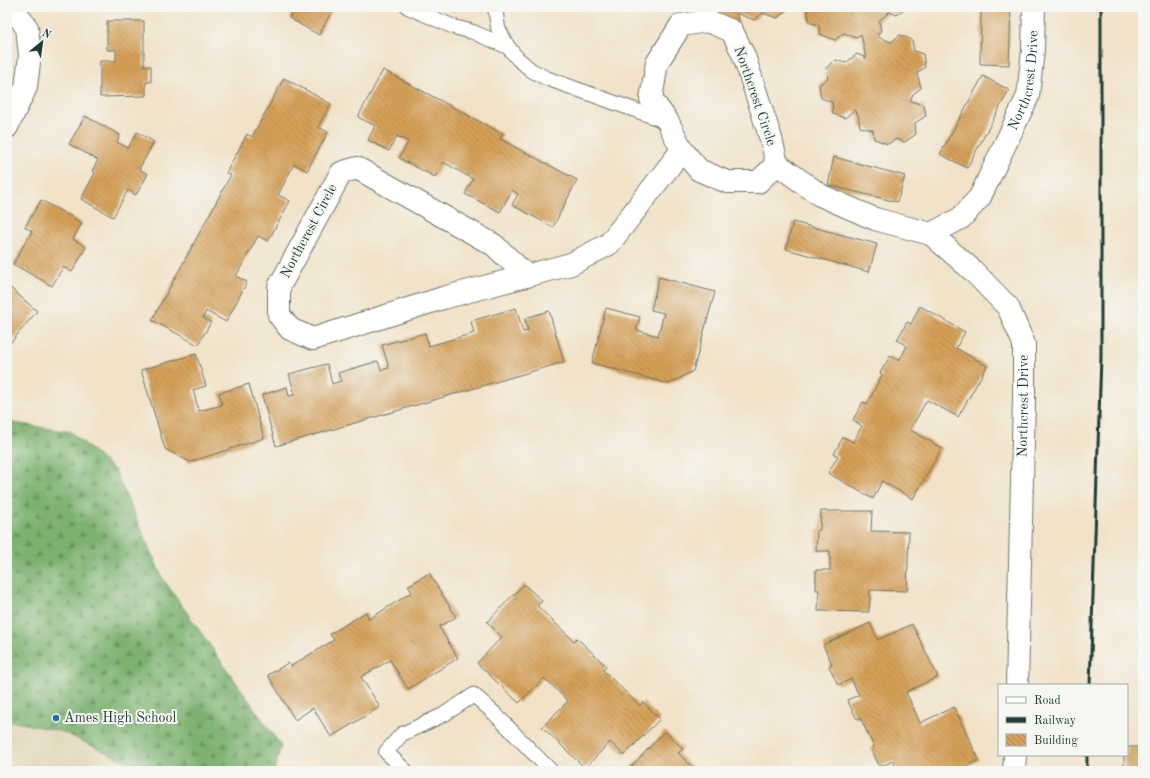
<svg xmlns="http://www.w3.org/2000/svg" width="1150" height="778" viewBox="0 0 1150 778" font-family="'Old Standard TT',serif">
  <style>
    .built { fill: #e1d7b7 }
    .forest { fill: url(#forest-firs); stroke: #4e7751 }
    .building { fill: url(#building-back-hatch) }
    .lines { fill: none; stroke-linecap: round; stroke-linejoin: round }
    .service-casing { stroke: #687768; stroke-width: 16 }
    .minor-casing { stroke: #687768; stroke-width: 24 }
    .service { stroke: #fff; stroke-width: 14 }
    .minor { stroke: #fff; stroke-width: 22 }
    .rail { stroke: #1f3d34; stroke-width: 3 }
    .poi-dot { fill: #1f6fb2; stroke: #f6f6f2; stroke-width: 1.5 }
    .labels { text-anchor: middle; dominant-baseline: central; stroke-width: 4; stroke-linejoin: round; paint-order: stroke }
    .street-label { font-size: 14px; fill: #1f3d34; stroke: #f6f6f2 }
    .poi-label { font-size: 14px; fill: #1f3d34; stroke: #f6f6f2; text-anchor: start }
  </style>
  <defs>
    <pattern id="forest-firs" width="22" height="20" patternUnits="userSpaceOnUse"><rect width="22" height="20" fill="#7cb16e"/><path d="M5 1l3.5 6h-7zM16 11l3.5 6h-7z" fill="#65915b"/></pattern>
    <pattern id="building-back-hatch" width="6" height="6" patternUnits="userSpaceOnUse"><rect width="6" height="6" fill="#d5a059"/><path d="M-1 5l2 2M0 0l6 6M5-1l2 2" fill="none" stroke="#ac844a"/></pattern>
  </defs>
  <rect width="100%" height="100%" fill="#f6f6f2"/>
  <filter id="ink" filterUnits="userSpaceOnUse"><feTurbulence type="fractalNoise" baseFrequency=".025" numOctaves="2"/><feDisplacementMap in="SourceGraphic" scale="8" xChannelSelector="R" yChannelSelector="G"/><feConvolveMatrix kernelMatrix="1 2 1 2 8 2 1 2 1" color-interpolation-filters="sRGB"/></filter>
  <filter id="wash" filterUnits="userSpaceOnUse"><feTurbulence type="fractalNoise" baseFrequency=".012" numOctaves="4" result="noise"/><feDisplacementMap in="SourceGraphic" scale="16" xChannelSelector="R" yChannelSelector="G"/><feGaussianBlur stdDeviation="0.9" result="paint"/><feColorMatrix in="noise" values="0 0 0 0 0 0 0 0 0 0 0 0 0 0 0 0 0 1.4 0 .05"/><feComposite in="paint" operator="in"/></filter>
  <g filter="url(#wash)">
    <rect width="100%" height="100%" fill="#f1e2c8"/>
    <path class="built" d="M7,666l197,105h-197z"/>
    <path class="forest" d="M7,422l64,10 44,39 48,108 118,167 -7,25h-128l-83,-39 -56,-12z"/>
    <g id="blocks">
      <g class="building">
        <path d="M295,7h39l-15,28 -30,-17z"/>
        <path d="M702,7h88l-13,11 -14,-5 -9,7 -17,-7 3,19 -47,-17z"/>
        <path d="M808,7h98l-9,8 -8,-3 -10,9 2,11 -3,1v4l13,5 9,-7 12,5 2,11 9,3 2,13 -8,6 4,15 -8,6 -3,7 14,4 2,11 -11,7 1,11 -11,8 -9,-3 -8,5 -14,-5 -1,-9 -13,-3 -2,-13 -4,-4 -9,8 -12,-4 -1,-12 -11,-4 -2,-13 9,-7 -2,-10 9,-8 11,3 11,-9 9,4 -5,-24 -5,4 -12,-5 -9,7 -15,-6 -1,-9 -10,-3 -2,-14z"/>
        <path d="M981,7h30l-2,58 -29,-1z"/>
        <path d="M107,21h37v45h7v16h-5v14l-46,1v-36h16v-11h-9z"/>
        <path d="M383,70l120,64 -3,5 77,41 -24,47 -41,-22 6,-11 -6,-4 -12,22 -35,-18 8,-15 -30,-17 -8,15 -36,-19 9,-16 -11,-6 -8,15 -21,-11 7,-14 -17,-9z"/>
        <path d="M983,76l26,14 -42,78 -27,-14z"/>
        <path d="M284,78l47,26 -13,23 10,5 -21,39 -13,-7 -16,31 12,6 -22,40 -10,-5 -22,40 11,6 -21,40 -20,-11 -3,7 8,4 -13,23 -46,-25 79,-145 -5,-2 21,-39 5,3z"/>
        <path d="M85,116l35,19 -3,7 11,6 9,-16 17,10 -15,27 9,5 -12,21 -8,-5 -15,27 -32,-18 14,-26 -3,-2 6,-11 -29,-16z"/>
        <path d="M834,157l71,19 -8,26 -69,-17z"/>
        <path d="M41,200l41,23 -9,16 13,8 -14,25 -9,-5 -11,19 -39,-22 19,-33 -7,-4z"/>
        <path d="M793,222l84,22 -8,28 -83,-23z"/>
        <path d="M659,277l56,15 -22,79 -24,13 -77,-21 14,-55 34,9 -4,13 22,6 6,-23 -13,-3z"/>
        <path d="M7,285l30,26 -30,36z"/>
        <path d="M920,306l45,26 -9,16 31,18 -29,51 -31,-17 -17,30 32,18 -29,51 -31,-18 -9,18 -45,-26 10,-17 -4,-2 9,-17 10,5 9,-16 -9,-6 10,-18 4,2 15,-29 -2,-2 10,-17 9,5 8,-15 -10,-6 10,-18 4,2z"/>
        <path d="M516,308l7,24 5,-1 -3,-13 24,-7 15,51 -288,84 -14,-51 25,-8 2,9 6,-1 -6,-21 38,-10 5,20 9,-3 -3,-8 40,-12 3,9 8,-2 -7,-23 43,-12 4,13 45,-13 -3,-12z"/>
        <path d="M196,354l10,32 -13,4 6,21 23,-6 -3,-12 30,-9 15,54 -74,24 -25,-13 -24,-79z"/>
        <path d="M821,511h51l-1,20 38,1 -2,59 -37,-1 -1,22 -51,-1 1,-21h-3v-20h14v-19h-14l1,-21h3z"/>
        <path d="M429,573l27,44 -17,10 19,31 -50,31 -18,-29 -29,17 19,30 -49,30 -18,-29 -18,12 -27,-45 20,-12 3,3 43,-26 -4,-6 36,-22 3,7 43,-27 -4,-6z"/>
        <path d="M524,584l18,17 -5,5 37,35 3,-3 29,28 -3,4 37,36 3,-4 17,17 -36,36 -14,-13 -25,26 -43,-41 26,-26 -24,-23 -25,25 -42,-40 25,-26 -15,-15z"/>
        <path d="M870,623l8,17 34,-16 26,53 -32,15 14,31 34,-16 25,53 -23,11h-59l-4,-10 -13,6 -9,-18 3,-2 -14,-30 -3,2 -10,-19 12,-5 -8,-16 -13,6 -9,-19 3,-2 -9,-19z"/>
        <path d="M665,731l18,18 -5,4 18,18h-65l-2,-2z"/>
        <path d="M1127,747h16v24h-19v-16h3z"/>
      </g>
    </g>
  </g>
  <g filter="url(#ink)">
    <use href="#blocks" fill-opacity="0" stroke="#687768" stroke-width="1"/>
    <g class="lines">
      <g class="service-casing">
        <g id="service">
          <path d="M408,7l46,20 19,5 35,15"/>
          <path d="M495,7l3,21 10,19 9,11 14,12 15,8 122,44"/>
          <path d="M406,771l-20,-19 16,-18 41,-19 31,-20 21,19 56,57"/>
        </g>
      </g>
      <g class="minor-casing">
        <g id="minor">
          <path d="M7,127l19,-40 4,-32 -3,-27 -15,-21"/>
          <path d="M777,164l-6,-25 -27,-83 -12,-25 -24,-10 -27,4 -24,38 -6,36 17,23 14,28 17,20 28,12h31l19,-18 43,31 55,24 56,15"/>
          <path d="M527,276l-33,-31 -137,-77 -16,5 -62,114v28l11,14 23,10 130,-41 128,-34 38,-20 73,-94"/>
          <path id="s1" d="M1017,685l7,-286v-55l-16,-37 -36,-37 -41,-36 30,-16 19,-21 48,-101 5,-46 1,-43"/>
          <path d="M1014,771l1,-16"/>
        </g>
      </g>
      <use href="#service" class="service"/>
      <use href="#minor" class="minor"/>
      <g class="rail">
        <path d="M1090,685l11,-329v-349"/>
        <path d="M1087,771v-16"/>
      </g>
    </g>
  </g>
  <circle class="poi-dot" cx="56" cy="718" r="4"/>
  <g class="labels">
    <g class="street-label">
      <text stroke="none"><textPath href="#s1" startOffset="676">Northcrest Drive</textPath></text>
      <text transform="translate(755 96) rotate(71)">Northcrest Circle</text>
      <text transform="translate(309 231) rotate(-62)">Northcrest Circle</text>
      <text stroke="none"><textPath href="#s1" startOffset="279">Northcrest Drive</textPath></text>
    </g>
    <g class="poi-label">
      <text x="64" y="718">Ames High School</text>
    </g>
  </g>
  <rect width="1150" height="778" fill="none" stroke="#f6f6f2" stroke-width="24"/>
  <rect x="998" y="684" width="130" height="72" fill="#f6f6f2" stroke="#a0aca6"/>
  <rect x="1006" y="697" width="20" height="6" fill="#ffffff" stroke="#a0aca6"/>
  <text x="1034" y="704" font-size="12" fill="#1f3d34">Road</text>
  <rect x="1006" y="717" width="20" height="6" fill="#1f3d34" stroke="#a0aca6"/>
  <text x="1034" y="724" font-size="12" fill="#1f3d34">Railway</text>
  <rect x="1006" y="734" width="20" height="12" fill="url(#building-back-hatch)" stroke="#a0aca6"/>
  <text x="1034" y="744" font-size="12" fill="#1f3d34">Building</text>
  <g transform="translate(42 42) rotate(29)" stroke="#f6f6f2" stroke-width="3" paint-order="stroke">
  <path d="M0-3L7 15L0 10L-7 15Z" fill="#1f3d34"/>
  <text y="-6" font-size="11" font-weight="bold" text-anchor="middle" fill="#1f3d34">N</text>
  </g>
</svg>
